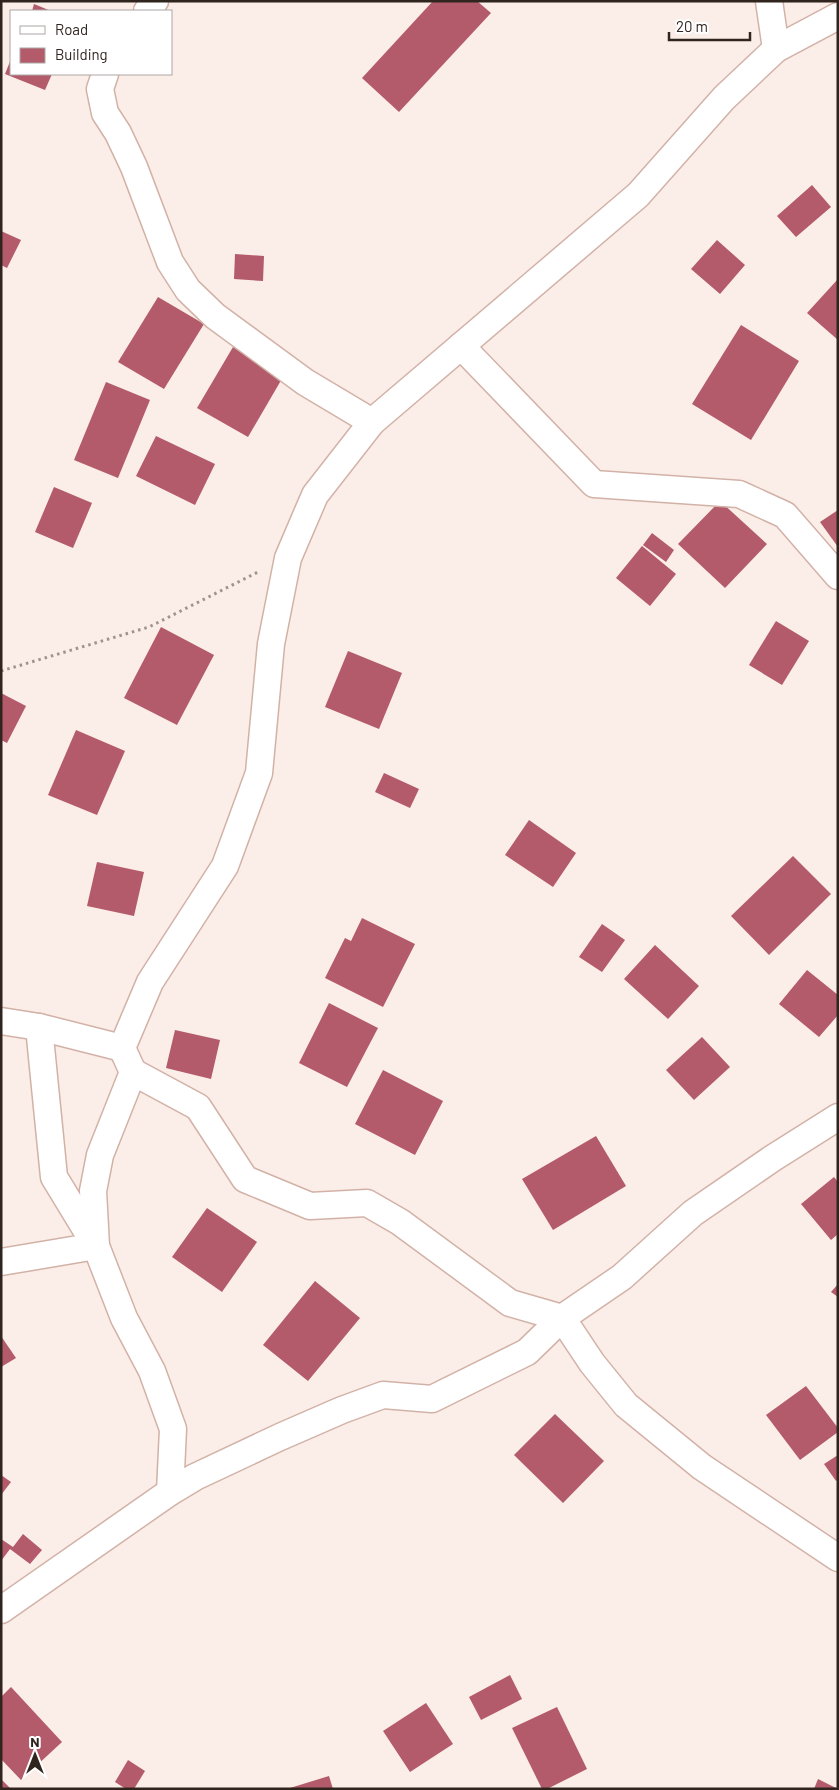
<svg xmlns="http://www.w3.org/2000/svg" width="839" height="1790" viewBox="0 0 839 1790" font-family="Barlow,sans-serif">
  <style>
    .building { fill: #b35a6b }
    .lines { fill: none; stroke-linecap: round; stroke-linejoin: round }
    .street-casing { stroke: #d2b2a7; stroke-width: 29 }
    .path { stroke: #a0938e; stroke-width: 3; stroke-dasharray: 2.5 4; stroke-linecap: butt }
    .street { stroke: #fff; stroke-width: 26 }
  </style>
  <rect width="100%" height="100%" fill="#fbede8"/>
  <g class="building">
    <path d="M433,1h44l14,12 -92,99 -37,-34z"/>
    <path d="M34,4l17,7h-19z"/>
    <path d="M11,59v15h41l-7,16 -40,-16z"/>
    <path d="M812,185l19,22 -35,30 -19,-21z"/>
    <path d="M1,231l20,9 -14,28 -6,-3z"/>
    <path d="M717,240l28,25 -25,29 -29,-25z"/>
    <path d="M235,254l29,2 -1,25 -29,-2z"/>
    <path d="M838,279v61l-31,-27z"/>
    <path d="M158,297l46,27 -40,65 -46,-27z"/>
    <path d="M741,325l58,36 -48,79 -59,-36z"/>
    <path d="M233,347l50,30 -35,60 -51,-29z"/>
    <path d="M106,382l44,18 -32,78 -44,-18z"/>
    <path d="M156,436l59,28 -20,41 -59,-29z"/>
    <path d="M54,487l38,16 -19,45 -38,-16z"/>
    <path d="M720,501l47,43 -42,44 -47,-44z"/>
    <path d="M838,510v37l-18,-25z"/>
    <path d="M652,533l22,17 -8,12 -23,-17z"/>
    <path d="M642,546l34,28 -26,32 -34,-28z"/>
    <path d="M776,621l33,20 -27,44 -33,-20z"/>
    <path d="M161,627l53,28 -37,70 -53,-27z"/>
    <path d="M348,651l54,22 -23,56 -54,-22z"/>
    <path d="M1,693l25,13 -19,37 -6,-3z"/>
    <path d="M76,730l49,21 -28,64 -49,-20z"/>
    <path d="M384,773l35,16 -9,19 -35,-16z"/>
    <path d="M529,820l47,33 -23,34 -48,-32z"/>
    <path d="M793,856l38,38 -62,61 -38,-39z"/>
    <path d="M97,862l47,10 -10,44 -47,-10z"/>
    <path d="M362,918l53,26 -32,63 -58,-29 20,-40 6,3z"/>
    <path d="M602,924l23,16 -23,32 -23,-15z"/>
    <path d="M655,945l44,41 -31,33 -44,-40z"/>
    <path d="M807,970l31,25v20l-19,22 -40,-33z"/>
    <path d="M329,1003l49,25 -31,59 -48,-24z"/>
    <path d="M175,1030l45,10 -9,39 -45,-11z"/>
    <path d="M702,1037l28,30 -36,33 -28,-30z"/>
    <path d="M383,1070l60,31 -28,54 -60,-31z"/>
    <path d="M596,1136l30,50 -73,44 -31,-51z"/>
    <path d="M834,1177l4,5v52l-7,6 -30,-36z"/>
    <path d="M207,1208l50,34 -35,50 -50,-35z"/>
    <path d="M315,1281l45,37 -52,63 -45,-36z"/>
    <path d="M838,1284v13l-7,-5z"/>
    <path d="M1,1336l15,22 -15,9z"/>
    <path d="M806,1386l32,42v4l-38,28 -34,-45z"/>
    <path d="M555,1414l49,47 -41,42 -49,-48z"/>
    <path d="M838,1455v24l-2,2 -12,-17z"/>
    <path d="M1,1475l10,7 -10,13z"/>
    <path d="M23,1534l19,16 -12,14 -20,-15 -9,12v-22l12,8z"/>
    <path d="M510,1675l12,24 -41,21 -12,-23z"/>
    <path d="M11,1687l51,55 -41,38 -20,-21v-62z"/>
    <path d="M426,1703l27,41 -43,28 -27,-41z"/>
    <path d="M557,1707l30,62 -40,20h-5l-30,-61z"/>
    <path d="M128,1760l17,11 -11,18h-8l-11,-7z"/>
    <path d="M329,1776l4,13h-43v-1z"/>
    <path d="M1,1779l10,10h-10z"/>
    <path d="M818,1779l20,10h-24z"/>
  </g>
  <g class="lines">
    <g class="street-casing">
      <g id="street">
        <path d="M769,1l7,48"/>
        <path d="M147,11l8,-10"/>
        <path d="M105,74l-5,15 5,24 13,20 16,34 36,95 18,28 27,26 90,66 67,40"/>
        <path d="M461,346l133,138 145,10 46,21 53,61"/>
        <path d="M1,1021l38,6 83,21"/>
        <path d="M133,1072l65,35 47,72 65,27 57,-3 33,19 110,81 52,15 30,45 34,42 76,62 136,91"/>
        <path d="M1,1262l95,-16 -42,-69 -15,-150"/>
        <path d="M170,1492l3,-63 -21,-58 -28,-53 -28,-72 -3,-55 7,-36 33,-83 -11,-24 28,-66 75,-116 34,-93 12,-129 17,-86 27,-63 57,-73 266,-227 86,-97 52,-49 62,-33"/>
        <path d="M1,1610l169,-118 25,-15 85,-40 62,-27 41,-15 49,4 95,-47 35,-34 60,-41 71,-64 80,-55 65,-41"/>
      </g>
    </g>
    <path class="path" d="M1,671l148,-44 109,-55"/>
    <use href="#street" class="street"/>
  </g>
  <rect width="839" height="1790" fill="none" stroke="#30241f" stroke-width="5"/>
  <rect x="10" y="10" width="162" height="65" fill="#ffffff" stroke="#aca7a5"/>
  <rect x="20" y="26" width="25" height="8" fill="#ffffff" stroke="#aca7a5"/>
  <text x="55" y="35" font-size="15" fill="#30241f">Road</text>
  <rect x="20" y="48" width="25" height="15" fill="#b35a6b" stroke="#aca7a5"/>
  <text x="55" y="60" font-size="15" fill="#30241f">Building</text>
  <g transform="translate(35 1755)" stroke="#ffffff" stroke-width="4" paint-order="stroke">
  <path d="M0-4L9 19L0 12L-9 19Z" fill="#30241f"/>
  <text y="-8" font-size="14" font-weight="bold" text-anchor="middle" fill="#30241f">N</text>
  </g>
  <path d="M669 32v8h81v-8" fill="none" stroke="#30241f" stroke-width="2.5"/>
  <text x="676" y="32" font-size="15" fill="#30241f" stroke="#ffffff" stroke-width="4" paint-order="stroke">20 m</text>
</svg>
